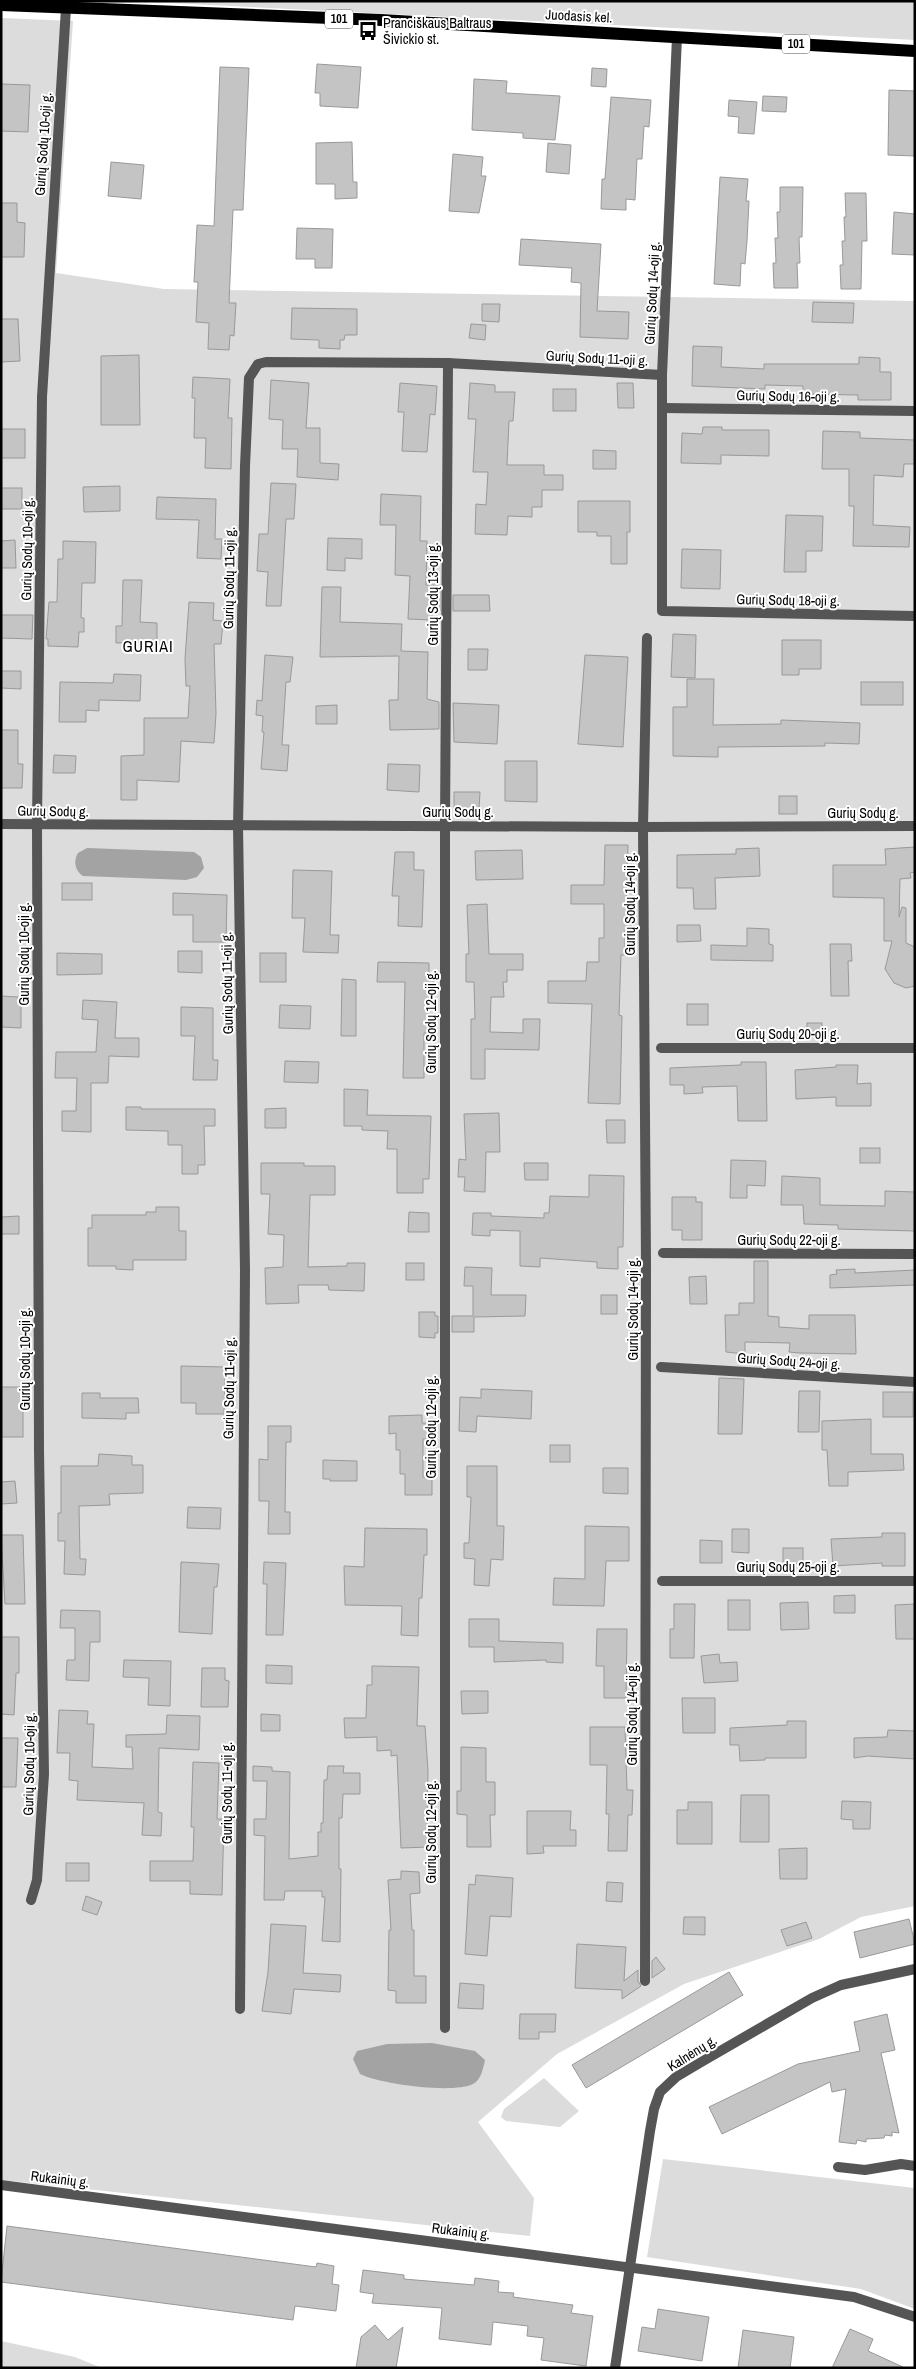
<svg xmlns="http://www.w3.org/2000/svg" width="916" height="2369" viewBox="0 0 916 2369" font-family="'Archivo Narrow',sans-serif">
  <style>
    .green { fill: #dcdcdc }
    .water { fill: #a3a3a3 }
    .building { fill: #c4c4c4; stroke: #999 }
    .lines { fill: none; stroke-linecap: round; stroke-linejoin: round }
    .minor { stroke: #555; stroke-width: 10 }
    .primary { stroke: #000; stroke-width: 12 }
    .labels { text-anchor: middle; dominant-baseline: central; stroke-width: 4; stroke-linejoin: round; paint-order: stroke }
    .shield { fill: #fff; stroke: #4c4c4c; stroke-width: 1 }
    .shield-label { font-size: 12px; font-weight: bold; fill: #000 }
    .street-label { font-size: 14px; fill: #000; stroke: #fff }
    .poi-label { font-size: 14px; fill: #000; stroke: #fff; text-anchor: start }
    .quarter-label { font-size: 16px; letter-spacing: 1px; fill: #000; stroke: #fff }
  </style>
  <rect width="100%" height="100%" fill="#fff"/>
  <g class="green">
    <path d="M130,1h785v39z"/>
    <path d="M1,18l72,3 -17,252 108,16 751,12v1605l-54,11 -42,22 -135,45 -127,70 -79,68 56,76 -4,38 -529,-56z"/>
    <path d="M544,2078l35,33 -19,16 -54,-6 -5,-4 3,-8z"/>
    <path d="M663,2159l252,29v121l-54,-20 -214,-32z"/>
    <path d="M1,2341l74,16 27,11h-101z"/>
  </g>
  <g class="water">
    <path d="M87,848l107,4 7,5 3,11 -7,9 -11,3 -103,-4c-8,-5 -10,-15 -5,-23z"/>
    <path d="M432,2043l43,8 10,9c-2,9 -4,20 -12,24 -20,10 -93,0 -113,-10l-7,-15 4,-8 30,-7z"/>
  </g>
  <g class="building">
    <path d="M317,64l44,3 -3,41 -38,-2v-13h-5z"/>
    <path d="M220,67l29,1 -6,142h-10l-4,93h7l-2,33 -4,-1 -1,15 -21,-1 1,-26 -13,-1 2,-40h-4l3,-57 17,1z"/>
    <path d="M592,68l15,1 -1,18 -15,-1z"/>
    <path d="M474,79l33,2 -1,12 54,3 -5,44 -32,-2v-5l-51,-3z"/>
    <path d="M1,84l29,1 -2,47 -27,-1z"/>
    <path d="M889,90l26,1v65l-27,-1z"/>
    <path d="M763,96l24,1 -1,15 -24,-1z"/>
    <path d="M611,97l40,3 -2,27 -5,-1 -2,33h-5l-2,41 -9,-1v11l-25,-1 1,-30h3z"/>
    <path d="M729,100l28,2 -3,32 -16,-1 1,-16 -11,-1z"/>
    <path d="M352,142l1,40h4v16l-22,1v-15h-19v-41z"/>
    <path d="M548,143l23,2 -2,29 -23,-2z"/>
    <path d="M453,154l30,3 -2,19h5l-7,37 -30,-2z"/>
    <path d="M111,162l33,3 -3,34 -33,-3z"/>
    <path d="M720,177l28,2 -2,22h3l-2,40 -2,23 -4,-1 -1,23 -26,-2z"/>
    <path d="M780,187h23l-1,50h-3l1,26h-3l1,25h-24l-1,-25h3l-1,-25h3l-1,-26h3z"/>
    <path d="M845,193h21l1,48h-5l-1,48h-20l-1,-24h3l-1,-24h3l-1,-24h2z"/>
    <path d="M1,203h16v19l8,1 -1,34h-23z"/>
    <path d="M894,212l21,2v41l-23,-1z"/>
    <path d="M297,228l36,1 -1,39h-17v-9h-19z"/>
    <path d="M521,239l80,5 -4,67 32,1 -1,27 -48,-2 1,-54 -10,-1 1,-14 -53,-3z"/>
    <path d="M813,302l41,1 -1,20 -41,-1z"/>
    <path d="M482,304h18l-1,18 -17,-1z"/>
    <path d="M292,308l65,1v26h-12l-1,5h-4v9l-21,-1v-8l-28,-1z"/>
    <path d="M1,319h17l2,42 -19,1z"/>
    <path d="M471,324l15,1 -1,15 -16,-2z"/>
    <path d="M693,346l29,1 -1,20 43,2v-5h95v-7l21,1v14h11v28h-33v-5l-55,-1v-8l-38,-1v4l-73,-3z"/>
    <path d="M139,355l1,70h-39v-69z"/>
    <path d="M193,377l37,2 -2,39h4l-1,51 -26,-1 1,-30h-12l1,-40h-3z"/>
    <path d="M271,380l38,3 -3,45h14v35l19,1 -1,16 -41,-3 1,-28h-16l1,-29 -14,-1z"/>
    <path d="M400,383l37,3 -2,29 -5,-1 -3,38 -25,-1 2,-39h-6z"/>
    <path d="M470,383l25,2v7h20l-2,29h-4l-2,44h37v10h19v15h-21v17h-10v10l-24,-1 -1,19 -32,-1 1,-30 10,1 2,-33h-15l3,-53h-8z"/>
    <path d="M617,383h16l1,25h-16z"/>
    <rect x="553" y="389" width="23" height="22"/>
    <path d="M703,427h19v3h47v26l-48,-1v9l-40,-1 1,-30 20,1z"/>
    <rect x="1" y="429" width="24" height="29"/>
    <path d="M823,431l37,1v6l55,2v24h-11l-1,13 -29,-2 -1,50 37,2 -1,20 -56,-1 1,-40h-5v-37h-27z"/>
    <path d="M593,450l23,1v18h-23z"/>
    <path d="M271,483l25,1 -2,35h-8l-5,87h-15l2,-34 -11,-1 2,-37h9z"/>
    <path d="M120,486v25l-36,1 -1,-25z"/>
    <rect x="1" y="488" width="21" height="21"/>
    <path d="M381,494l40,2 -1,45h7l-1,44h14v26h-8v9l-24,-1 2,-43 -15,-1 1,-50h-16z"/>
    <path d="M157,497l59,2 -1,40h7l-1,20 -24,-1 2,-38 -43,-1z"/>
    <path d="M578,501h52v31h-3v32h-16v-28h-14v-4h-19z"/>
    <path d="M786,515l37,1 -1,35h-16v21h-22z"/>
    <path d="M328,538l34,1v20l-17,-1v13l-18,-1z"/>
    <path d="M15,540l1,28h-15v-27z"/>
    <path d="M63,541l33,1 -1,41h-13l-1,35h3v14h-5l-1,15 -30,-1v-7h-2l3,-37h8l1,-43h5z"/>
    <path d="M682,549l39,1 -1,39 -39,-1z"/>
    <path d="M123,580h19l-2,42 17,1v19l-41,1v-17h6z"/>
    <path d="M322,587h19l-1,35 62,2 -1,27 27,1 -1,47 12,3v27l-49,1 -1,-30h9l1,-44 -79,1z"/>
    <path d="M453,595h36l1,16h-37z"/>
    <path d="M189,602l25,1 -1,17 10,1 -2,23h-7l2,70 -2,29 -33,-2 -2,41 -42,-2v20h-16v-44l23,-1v-37h44l2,-32h-4l-1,-27z"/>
    <path d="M1,615h32l-1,24 -31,-1z"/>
    <path d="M673,634l23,1 -1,43 -24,-1z"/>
    <path d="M782,640h39v29h-22v6h-17z"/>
    <path d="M468,649h20l-1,21h-19z"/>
    <path d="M265,655l28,2 -3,25h-4l-4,63h7l-2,26 -26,-2 3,-37h-2l1,-16 -7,-1 1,-15 5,1z"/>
    <path d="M585,655l43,2 -5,90 -45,-3z"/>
    <path d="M1,671h20v18l-20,-1z"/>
    <path d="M114,674l27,1 -1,26 -41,-1v11l-13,-1v12h-27l1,-40 53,1z"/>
    <path d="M687,679h27l-1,46 68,-1v-4l79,3 -1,21 -34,-1v3l-107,1v10l-45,-1v-49h14z"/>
    <rect x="861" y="682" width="42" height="23"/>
    <path d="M453,703l46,2 -2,39 -43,-2z"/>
    <path d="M337,705v19h-21v-18z"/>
    <path d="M1,730h17v34h5l-1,24h-21z"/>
    <path d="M54,755l22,1 -1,17h-22z"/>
    <path d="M505,761h32v41l-32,-1z"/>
    <path d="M388,764l32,1 -1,27 -32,-2z"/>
    <path d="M454,792h26l-1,18h-25z"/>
    <rect x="779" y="796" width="18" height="18"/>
    <path d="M605,845h23l-2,61h6l-1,24h-6v25h-4l-2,60 3,1 -2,88 -32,-1 4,-99 -44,-1v-22h38l1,-19h12v-24h5v-34h-33v-19h33z"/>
    <path d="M915,847v25l-5,1 1,5 -11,1 -1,38 3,-10 4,1v35l9,4v39l-9,2 -12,-5 -9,-14 7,-28h-8v-43l-51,-1v-32h53l-1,-16z"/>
    <path d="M759,848l1,28 -45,2 1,31h-22l-1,-21h-16v-33l59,-1v-5z"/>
    <path d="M522,850l1,29 -47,1 -1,-29z"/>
    <path d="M395,852h19v18h10l-2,57 -24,-1 1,-30h-7z"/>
    <path d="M293,870l39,1 -2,64h9l-1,18 -35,-1 2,-34h-13z"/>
    <rect x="62" y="883" width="30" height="17"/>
    <path d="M173,893l54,2 -1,47h-33v-27h-20z"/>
    <path d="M487,904l2,50h34v16h-16v12h-4l1,15h-13l-1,35 33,1v-14h17l-1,31 -54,-1v30h-14v-60h4l-1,-37h-8v-28h3l-2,-49z"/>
    <path d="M677,925h23l1,16 -24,1z"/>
    <path d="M747,928l22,1v15l4,1v16l-62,-1v-15l36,1z"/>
    <path d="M830,944h21l1,17h-4l1,35h-18z"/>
    <path d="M178,951h24v22l-24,-1z"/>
    <path d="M57,953l45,1v20l-45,1z"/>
    <rect x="260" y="953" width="26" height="29"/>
    <path d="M378,962l51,1v11h5l-1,31h-5v28h-4v45h-21l2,-96h-28z"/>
    <path d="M342,979l14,1v56h-15z"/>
    <path d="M1,996l17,1v5h3v26l-20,-1z"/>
    <path d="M83,1000l34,2 -2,36h24v19l-30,-1 -1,27h-17v49l-29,-1v-20h14l1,-33h-22l1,-26h40l2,-32 -16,-1z"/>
    <rect x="687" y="1004" width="21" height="21"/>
    <path d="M280,1005l31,1 -1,23 -31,-1z"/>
    <path d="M181,1007l32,1v52h5l-1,20h-24l2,-44h-14z"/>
    <rect x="807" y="1023" width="15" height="14"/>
    <path d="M285,1061l34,1 -1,21 -34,-1z"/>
    <path d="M741,1062h25l1,59h-29l-1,-35 -35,1 1,6 -19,1v-9h-14v-17l71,-3z"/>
    <path d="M836,1065h22l-1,19 14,-1v23h-35v-9l-40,2 -1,-29 41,-3z"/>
    <path d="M344,1089l24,1 -1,25 64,1 -2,63h-6v14h-26v-44h-10l1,-18 -26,-1v-4h-18z"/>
    <path d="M126,1107h15v2h74v17h-11l1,39h-7v9h-16v-29h-14v-14l-42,-1z"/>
    <path d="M286,1108v20h-21v-19z"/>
    <path d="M499,1113l1,39h-14l-1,40 -21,-1 1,-14h-7l1,-18 7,1 -2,-46z"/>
    <path d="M606,1120h19v23h-18z"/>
    <rect x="860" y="1148" width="20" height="15"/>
    <path d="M731,1160l35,1 -1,25 -18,-1v13h-17z"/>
    <path d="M261,1163h43v3h31v29h-25l-2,72 39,-1v-3h18l-1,28 -35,-1 -1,-5h-30l1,18 -33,1 -1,-36 18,-1 1,-32 -16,-1 2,-40h-9z"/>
    <path d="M524,1163h24v17h-23z"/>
    <path d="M589,1175l35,1 -1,71h-5v22l-21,-1v-6l-57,-4v9l-20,-1v-35l-30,-1v6l-18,-1 1,-22h18v3l53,2v-5h5l1,-17 39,1z"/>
    <path d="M782,1176l38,2v27l65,1v-15l30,1v39l-77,-2v-4l-34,-1 -1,-19h-22z"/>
    <path d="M672,1197h24v5h6v38h-20v-10h-10z"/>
    <path d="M156,1207h23v24h7v29h-53v10l-17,-1v-3h-28v-38h4v-13h54v-3h10z"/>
    <path d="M409,1212l20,1v19h-21z"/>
    <path d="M19,1216v18h-18v-17z"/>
    <path d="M754,1261h14v55l11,1v10l30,2v-14h46l1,39 -56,-1 -11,-1 1,-9 -45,-1v12l-19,-2 -1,-37h14v-12h15z"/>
    <rect x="406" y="1263" width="18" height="17"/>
    <path d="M465,1267l27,1 -1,27h35l-1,21 -51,1v15h-22v-16h21v-30h-9z"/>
    <path d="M855,1269v4l60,-3v15l-85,3v-13l7,-1 -1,-4z"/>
    <path d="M706,1276l1,28h-17l-1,-27z"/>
    <rect x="601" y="1295" width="16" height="19"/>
    <path d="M419,1312h16v4h3v17h-3v5l-16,-1z"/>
    <path d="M181,1366l44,1 -1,47h-28v-11h-15z"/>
    <path d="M719,1378l25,1 -2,55h-24z"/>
    <rect x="1" y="1387" width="22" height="50"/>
    <path d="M481,1389l51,2 -1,28 -54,-3 -1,16 -17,-1 1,-34 21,1z"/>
    <path d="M799,1391h21l-1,41h-21z"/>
    <rect x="883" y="1392" width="30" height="25"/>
    <path d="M82,1393h18v5h38l1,15h-13v6l-44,-1z"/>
    <path d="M422,1415v8h9v16h-8v38h9v18h-27v-21h-5v-24h-4v-17l-7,1v-18z"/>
    <path d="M871,1419v35h32l1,16 -56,2v14h-19l-2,-36h-5v-29z"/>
    <path d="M268,1426h23v16h-5l-1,70h5v22h-22l1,-33h-10v-42l9,1z"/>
    <rect x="550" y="1445" width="20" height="17"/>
    <path d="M99,1454l33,2v9h11v28l-34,1 1,11 -31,1 1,53h6l-1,16 -21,-1 1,-33h-7v-28h3v-47h37z"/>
    <path d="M323,1460l34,1v20h-27v-2h-7z"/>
    <path d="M467,1466h30v60h7l-1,34 -12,-1 -2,27 -15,-1 1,-26 -11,-1v-15h5l2,-46h-4z"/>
    <path d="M603,1468h25v26l-25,-1z"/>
    <path d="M15,1481l2,22 -16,1v-22z"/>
    <path d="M188,1507l33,1 -1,21 -33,-1z"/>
    <path d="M585,1526l44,1v34h-23l-2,45 -51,-1 1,-27 31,1z"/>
    <path d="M365,1528l62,1v26h-3l-2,43h-3l-1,38 -17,-1 1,-29 -57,-1 -1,-39 20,1z"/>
    <path d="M732,1529h17v24l-17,-1z"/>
    <path d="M882,1533h23v33h-23v-3l-49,3 -2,-27 51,-2z"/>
    <path d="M1,1535h22l2,69h-20z"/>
    <path d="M700,1540l22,1v22h-22z"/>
    <rect x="783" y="1548" width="20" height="16"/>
    <path d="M181,1562l38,2 -2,23h-3l-2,47 -33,-2z"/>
    <path d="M264,1562l22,1 -3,72h-17l1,-51h-4z"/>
    <path d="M855,1595v18h-21v-17z"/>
    <rect x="728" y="1600" width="22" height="30"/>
    <path d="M808,1602l1,27 -28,1 -1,-27z"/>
    <path d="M674,1604h21l-1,54h-24v-29h4z"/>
    <path d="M915,1604v35h-19l-1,-34z"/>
    <path d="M61,1610l39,1v31h-10l-1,39 -23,-1 1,-20h8v-32h-15z"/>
    <path d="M469,1619h30v22l64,2v20l-17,-1v-2l-52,2v-15h-25z"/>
    <path d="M597,1629h30l-1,69h-22v-32h-8z"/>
    <path d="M1,1637h18v36h-3l-2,42 -13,-1z"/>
    <path d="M719,1654l1,9 17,-1 1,19 -34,2 -3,-27z"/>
    <path d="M124,1660l47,1 -1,45 -22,-1 1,-27 -26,-1z"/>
    <path d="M266,1665l26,1v18l-26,-1z"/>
    <path d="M372,1666l47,1 -2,59h8l3,45 -1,56h3v20l-29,1 -4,-93 -6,1v-6l-14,1v-14l-32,1 -1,-20h22l1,-33h5z"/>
    <path d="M202,1668h23v12l4,1 -1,26h-27z"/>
    <path d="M461,1691h27v22l-26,1z"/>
    <path d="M682,1698h33v35h-32z"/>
    <path d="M59,1710l29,1 -1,13h7l-2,43 41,2 -1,-22h-6v-12l40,-1 1,-19 33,1 -1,34 -40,-2 -1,64 4,1 -1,23 -19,-1 2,-32 -67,-3 1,-19 -9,-1 1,-27h-13z"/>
    <path d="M261,1714l19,1v16h-19z"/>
    <path d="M787,1721h19v37h-41v2l-25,1 -1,-16h-9v-17l57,-3z"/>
    <path d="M590,1727h35l2,63h6l-1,25h-4l-1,36h-19l1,-37h-3l1,-49h-17z"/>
    <path d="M888,1730l27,1v28l-47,-3 -14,2v-20l33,-1z"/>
    <path d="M1,1738h17l-2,49h-15z"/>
    <path d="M461,1747l25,1v34h9v33h-5l1,32h-24v-32l-10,-1v-23h4z"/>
    <path d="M193,1762l26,1 -2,56h7l-2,76 -32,-1v-13h-40v-20h43l1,-34h-3z"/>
    <path d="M253,1766l19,1v4l18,1 -1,87 29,-3v-24h3v-9h2l1,-43h3l1,-14h16l-1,7h17v21h-17l-1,24h-3v51h2l-1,73 -18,-1 3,-44h-3v-6h-37l-1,9h-20l1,-64 -11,-1v-16h12l1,-38h-14z"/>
    <path d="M741,1795h28v47h-29z"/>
    <path d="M842,1801l29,1 -1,27h-17v-9l-12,-1z"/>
    <path d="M688,1802h24v42h-35v-34h11z"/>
    <path d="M527,1811h44l-1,19h6v16h-33l1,7 -17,1z"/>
    <path d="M807,1848v31h-27l-1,-30z"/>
    <rect x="66" y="1863" width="23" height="18"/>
    <path d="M401,1871l18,1 1,21 -10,1 2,36h2v46h12v27h-30v-12l-8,-1 1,-60h2l-3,-50 13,-1z"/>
    <path d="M476,1875l37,3 -2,39 -21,-1 -3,40 -22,-2 4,-70 6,1z"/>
    <path d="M607,1882l16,1 -1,19 -16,-1z"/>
    <path d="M86,1896l16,6 -5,13 -15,-5z"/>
    <path d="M684,1917h21v18l-22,-1z"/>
    <path d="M909,1919l6,25 -55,14 -6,-26z"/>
    <path d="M806,1922l6,16 -25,8 -6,-16z"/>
    <path d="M271,1924l35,2 -3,47 38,2 -1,17 -46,-3 -3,25 -29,-3 6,-39z"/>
    <path d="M577,1944l49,3 -2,34 14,-11v11l3,5 -19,13v-9l-47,-2z"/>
    <path d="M656,1957l9,12 -13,9v-17z"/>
    <path d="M729,1972l14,23 -157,93 -14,-23z"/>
    <path d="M460,1983l24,2 -1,24 -25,-1z"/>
    <path d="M520,2014h36l-1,18h-16v7h-20z"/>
    <path d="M887,2014l8,36 -14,3 18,80 -7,-1v4l-7,-1 -1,3 -18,1v3l-9,-2 -1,4 -17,-2 7,-53 -14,3 -2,-10 -108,52 -13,-27 89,-43 62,-13 -6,-29z"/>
    <path d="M7,2226l309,41 1,-4 17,3 -2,18 7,1 -3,26 -41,-5 -2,14 -292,-38z"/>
    <path d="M363,2270l41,5v4l70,6 1,-7 24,3 -1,11 16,1 -1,4 60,8 -2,8 22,3 -7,50 -45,-6 3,-22 -17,-2 1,-10 -35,-4 -2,23 -52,-6 3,-31 -70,-5 2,-9 -14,-2z"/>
    <path d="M658,2309l51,8 -7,44 -64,-10 4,-24 13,2z"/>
    <path d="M375,2325l13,15 15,-13 -7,41h-40l5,-31z"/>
    <path d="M850,2329l23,10 -5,12 37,17h-73z"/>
    <path d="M743,2330l51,7 -4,31h-52z"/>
  </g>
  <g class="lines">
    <g class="minor">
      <path d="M677,37l-15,338v236l253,5"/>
      <path d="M662,408l253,3"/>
      <path d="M1,824l642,3 272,-1"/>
      <path d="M661,1048h254"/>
      <path d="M663,1253l252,1"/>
      <path d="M661,1367l254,15"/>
      <path d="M662,1581h253"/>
      <path d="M31,1900l6,-20 7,-106 -5,-323 -2,-627 5,-427 24,-389"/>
      <path d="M645,1981l1,-717 -3,-437 4,-189"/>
      <path d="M240,2009l5,-739 -7,-444 7,-360 4,-88 9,-14 8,-2 182,1 214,12"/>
      <path d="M445,2028v-1203l3,-462"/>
      <path d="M838,2167l27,3 36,-6 14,2"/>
      <path d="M1,2185l853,112 61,20"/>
      <path d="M615,2368l35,-237 4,-22 6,-17 16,-15 27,-16 109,-63 29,-13 74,-16"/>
    </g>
    <path class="primary" d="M1,5l380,15 534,31"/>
  </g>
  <defs>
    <g id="bus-bare" transform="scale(1.5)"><path d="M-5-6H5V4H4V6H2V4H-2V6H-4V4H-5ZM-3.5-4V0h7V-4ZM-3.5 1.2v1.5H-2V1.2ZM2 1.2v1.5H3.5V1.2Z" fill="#000" stroke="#fff" stroke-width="2.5" paint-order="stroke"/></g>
  </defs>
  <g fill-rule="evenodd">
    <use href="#bus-bare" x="368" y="31"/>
  </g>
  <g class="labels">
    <g class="shield">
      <rect x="325" y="9.5" width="28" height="19" rx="4"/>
      <rect x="782" y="34.5" width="28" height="19" rx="4"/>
    </g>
    <g class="shield-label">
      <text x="339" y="19">101</text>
      <text x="796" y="44">101</text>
    </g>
    <g class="street-label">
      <text transform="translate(579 16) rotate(3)">Juodasis kel.</text>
      <text transform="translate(43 144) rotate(-86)">Gurių Sodų 10-oji g.</text>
      <text transform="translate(652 293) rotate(-87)">Gurių Sodų 14-oji g.</text>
      <text transform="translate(597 358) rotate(3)">Gurių Sodų 11-oji g.</text>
      <text transform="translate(788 396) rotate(1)">Gurių Sodų 16-oji g.</text>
      <text transform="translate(27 549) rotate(-89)">Gurių Sodų 10-oji g.</text>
      <text transform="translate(229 578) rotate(-89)">Gurių Sodų 11-oji g.</text>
      <text transform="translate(433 594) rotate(-90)">Gurių Sodų 13-oji g.</text>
      <text transform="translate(788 600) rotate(1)">Gurių Sodų 18-oji g.</text>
      <text transform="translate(53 811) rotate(1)">Gurių Sodų g.</text>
      <text x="458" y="812">Gurių Sodų g.</text>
      <text x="863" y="813">Gurių Sodų g.</text>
      <text transform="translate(630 904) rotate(-90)">Gurių Sodų 14-oji g.</text>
      <text transform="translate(24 954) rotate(-90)">Gurių Sodų 10-oji g.</text>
      <text transform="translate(227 983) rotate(-91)">Gurių Sodų 11-oji g.</text>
      <text transform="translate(431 1022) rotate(-90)">Gurių Sodų 12-oji g.</text>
      <text x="788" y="1034">Gurių Sodų 20-oji g.</text>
      <text x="789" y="1240">Gurių Sodų 22-oji g.</text>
      <text transform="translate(633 1309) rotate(-90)">Gurių Sodų 14-oji g.</text>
      <text transform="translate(25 1359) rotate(-90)">Gurių Sodų 10-oji g.</text>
      <text transform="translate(789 1361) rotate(4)">Gurių Sodų 24-oji g.</text>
      <text transform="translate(229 1388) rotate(-89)">Gurių Sodų 11-oji g.</text>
      <text transform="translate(431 1427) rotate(-90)">Gurių Sodų 12-oji g.</text>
      <text x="788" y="1567">Gurių Sodų 25-oji g.</text>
      <text transform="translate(632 1714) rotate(-90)">Gurių Sodų 14-oji g.</text>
      <text transform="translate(29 1764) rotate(-89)">Gurių Sodų 10-oji g.</text>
      <text transform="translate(227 1793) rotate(-90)">Gurių Sodų 11-oji g.</text>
      <text transform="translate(431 1832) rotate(-90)">Gurių Sodų 12-oji g.</text>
      <text transform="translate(692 2053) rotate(-32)">Kalnėnų g.</text>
      <text transform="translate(60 2179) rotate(7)">Rukainių g.</text>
      <text transform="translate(461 2231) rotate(7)">Rukainių g.</text>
    </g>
    <g class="poi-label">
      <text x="383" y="23">Pranciškaus Baltraus<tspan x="383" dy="16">Šivickio st.</tspan></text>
    </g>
    <g class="quarter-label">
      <text x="148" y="646">GURIAI</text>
    </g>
  </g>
  <rect width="916" height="2369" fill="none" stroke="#000000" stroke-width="5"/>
</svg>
